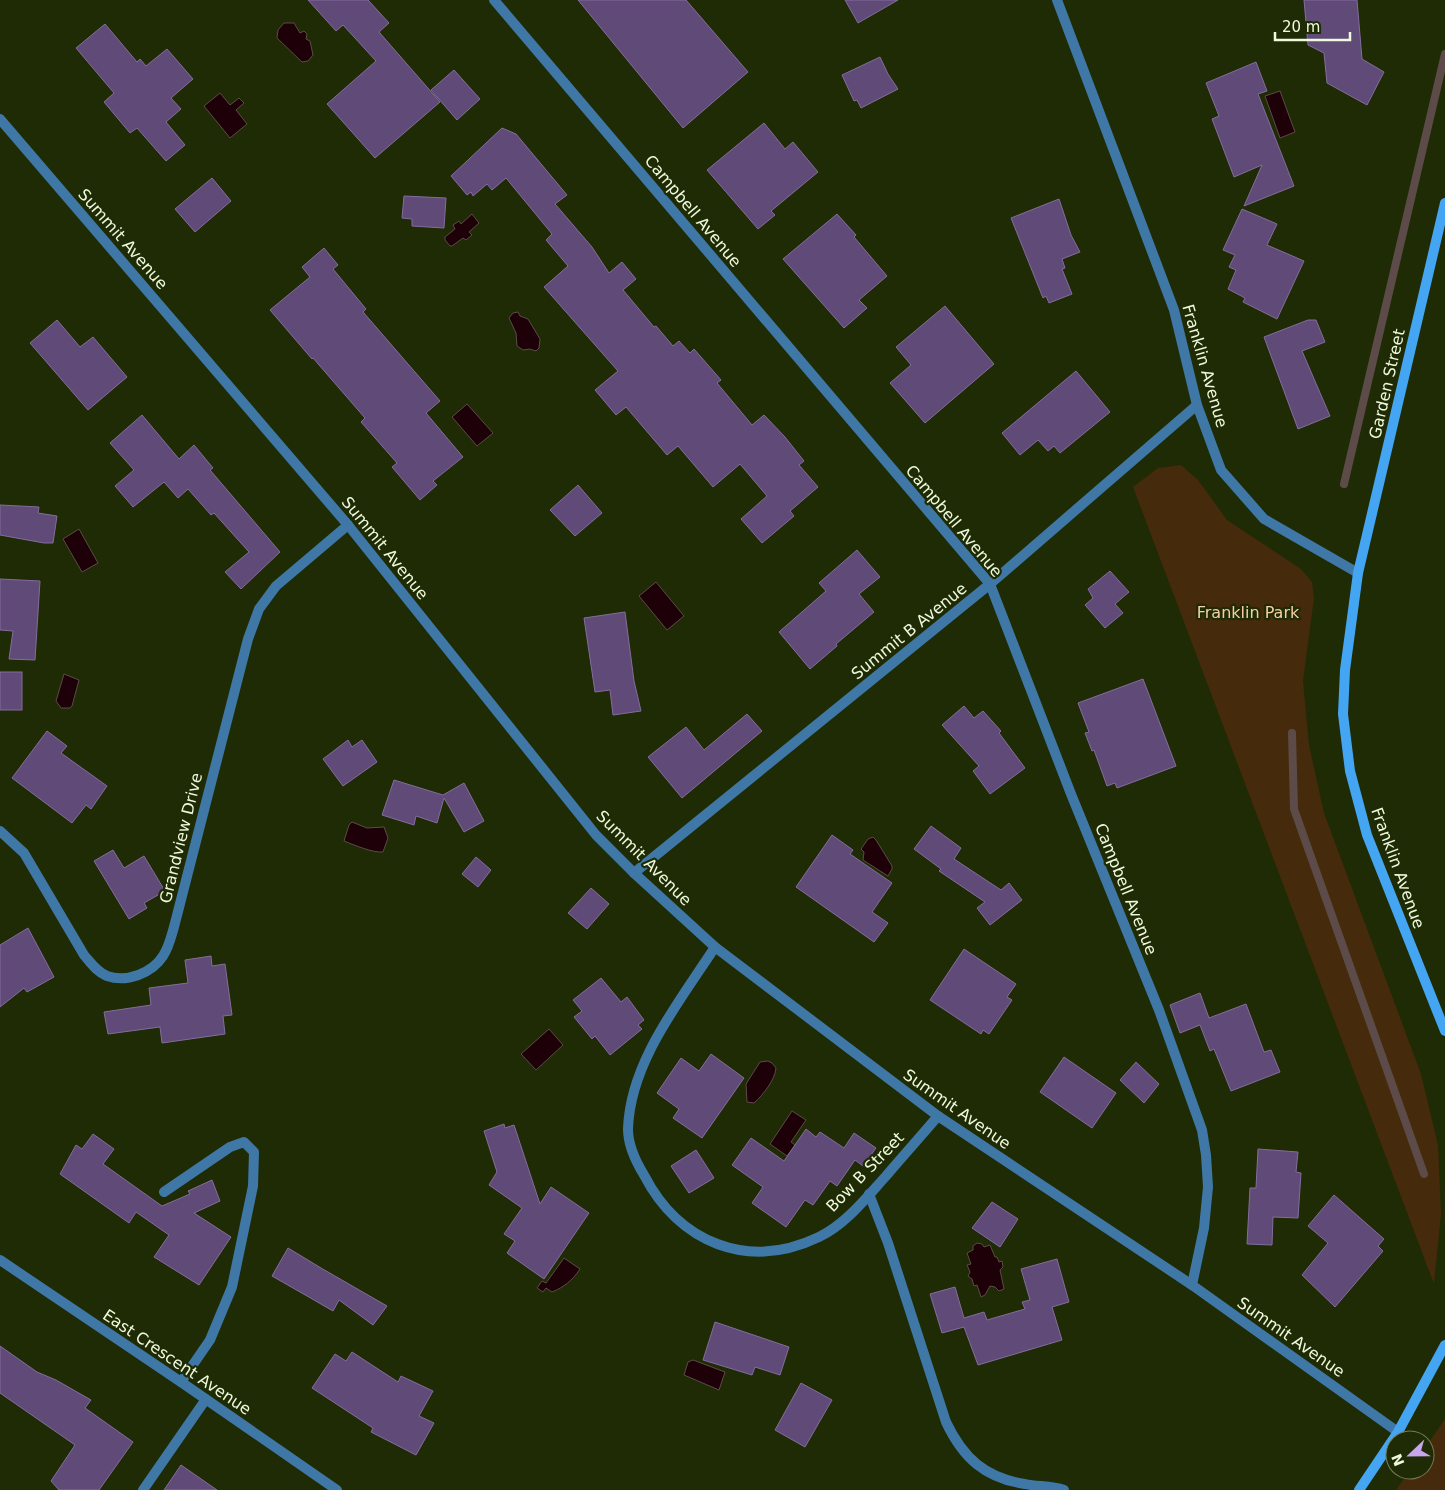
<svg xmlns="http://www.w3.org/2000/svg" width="1445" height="1490" viewBox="0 0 1445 1490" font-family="'DejaVu Sans',sans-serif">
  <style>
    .green { fill: #452a0b }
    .water { fill: #1e0008; stroke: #5c4b48 }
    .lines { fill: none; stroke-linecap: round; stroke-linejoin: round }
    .stream { stroke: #5c4b48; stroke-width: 8 }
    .building { fill: #604a78; stroke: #836d9d }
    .lane { stroke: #3f78a7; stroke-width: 10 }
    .street { stroke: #3f78a7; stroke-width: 10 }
    .secondary { stroke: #44a6f2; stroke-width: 10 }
    .labels { text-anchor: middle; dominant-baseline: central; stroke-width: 4.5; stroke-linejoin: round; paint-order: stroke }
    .street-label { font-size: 16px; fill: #eef9dd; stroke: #1f2b04 }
    .park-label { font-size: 16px; fill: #f8cda4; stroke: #1f2b04 }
  </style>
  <rect width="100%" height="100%" fill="#1f2b04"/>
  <g class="green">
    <path d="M1181,465l17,15 29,40 74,49 11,13 2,16 -11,83 6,64 15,68 97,261 17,71 3,69 -7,70 -301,-797 25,-19z"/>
    <path d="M1445,1419v71h-49l14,-20h15v-22z"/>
  </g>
  <g class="water">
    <path d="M284,23h10l6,10 4,-2 3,3 -1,5 4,2 3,14 -5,6 -6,1 -25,-24 1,-8z"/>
    <path d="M1280,91l15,41 -15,6 -15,-42z"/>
    <path d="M220,93l10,12 9,-7 5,5 -8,7 11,14 -17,14 -26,-32z"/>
    <path d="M472,214l7,9 -10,9 3,3 -6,5 -3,-2 -11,8h-2l-5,-6v-3l10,-8 -2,-4 6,-4 2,3z"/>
    <path d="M518,312l2,4 8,3 12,20 -1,9 -3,3 -6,-2 -7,1 -6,-4 -1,-13 -7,-15 4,-5z"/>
    <path d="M467,404l26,29 -16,13 -25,-29z"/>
    <path d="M79,529l19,34 -16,9 -19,-33z"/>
    <path d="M656,582l28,34 -17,14 -28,-34z"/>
    <path d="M64,674l15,6 -7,26 -2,2h-9l-5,-7z"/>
    <path d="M352,822l15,6 17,-1 4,11 -5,14c-10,1 -29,-7 -39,-11l5,-16z"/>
    <path d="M873,837l3,3 16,26v3l-4,7 -25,-16 1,-8 -3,-3 7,-10z"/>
    <path d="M549,1029l14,16 -27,25 -15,-16z"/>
    <path d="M768,1061l4,2 4,5c-1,12 -13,27 -22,35l-7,-1 -1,-18 14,-22z"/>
    <path d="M792,1111l14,9 -15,22 4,3 -8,11 -17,-12z"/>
    <path d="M977,1243l5,1 2,3 6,-2 5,12h2l2,5 3,-1 1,6 -3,3 4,19 -5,2 -4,-4 -5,-1 -5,9 -4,2 -4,-12 -3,1 -2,-7 -4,-3 2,-4 -3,-7 4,-1 -4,-11 6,-3v-4z"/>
    <path d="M564,1258l16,11c-8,12 -16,18 -28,23l-6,-4 -3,4 -6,-4 5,-7 4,2z"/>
    <path d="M693,1360l32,12 -6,18 -35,-15 4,-13z"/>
  </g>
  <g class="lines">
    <g class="stream">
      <path d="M1344,484l101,-430"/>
      <path d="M1292,733l2,76 130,365"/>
    </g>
  </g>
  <g class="building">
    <path d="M308,0h60l21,23 -10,9 61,70 -65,56 -48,-54 49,-43 -33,-36 -7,6z"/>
    <path d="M578,0h108l62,72 -65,56z"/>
    <path d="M845,0h53l-40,23z"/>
    <path d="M1304,0h53l5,59 22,13 -17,33 -40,-22 -3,-30 -16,-8z"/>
    <path d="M105,24l32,38 3,-3 6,7 21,-17 26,30 -22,19 10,11 -15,13 19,23 -19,16 -29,-33 -7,5 -26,-31 10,-9 -38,-45z"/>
    <path d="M880,57l8,17 10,15 -37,19 -4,-8 -3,1 -12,-26z"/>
    <path d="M1256,62l11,29 -9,3 36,92 -50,20 18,-41 -28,12 -22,-58 7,-3 -13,-33z"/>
    <path d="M454,70l26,29 -23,21 -26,-30z"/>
    <path d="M764,123l21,26 8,-7 25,30 -47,39 4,4 -17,14 -51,-59z"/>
    <path d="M502,128l14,6 51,61 -12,9 37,43 17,26 13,-11 14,17 -13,11 31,37 2,-1 17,20 6,-5 11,12 4,-4 27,31 -4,3 35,42 12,-10 21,22 19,24 -5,4 19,22 -28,24 4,5 -32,27 -21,-24 26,-23 -27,-32 -27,23 -35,-41 -11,9 -41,-48 -10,8 -21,-25 23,-19 -74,-84 24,-21 -22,-26 6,-6 -46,-56 -14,12 -5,-6 -14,12 -2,-4 -4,3 -16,-19z"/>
    <path d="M212,178l19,23 -36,31 -20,-23z"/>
    <path d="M404,196l42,2 -2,30 -32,-2v-7l-10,-1z"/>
    <path d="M1059,199l12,36 9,17 -18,7 3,9 -3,1 10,25 -23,9 -3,-7 -3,2 -32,-80z"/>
    <path d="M1242,209l35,15 -10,21 37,16 -27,58 -34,-17 2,-4 -17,-9 8,-19 -7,-3 6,-12 -12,-5z"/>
    <path d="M837,214l19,21 -2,2 33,39 -28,24 8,8 -23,20 -61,-69z"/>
    <path d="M324,248l14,17 -5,4 33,40 -3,3 77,89 -14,12 37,44 -30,24 4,4 -17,15 -28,-33 5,-4 -36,-41 4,-4 -52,-60 -1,1 -42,-49 40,-33 -8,-10z"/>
    <path d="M945,306l49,58 -69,59 -35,-40 21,-18 -15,-18z"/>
    <path d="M57,320l23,27 13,-10 34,40 -39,33 -58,-67z"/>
    <path d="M1308,320h8l9,22 -23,9 28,65 -32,13 -34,-92z"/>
    <path d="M1076,371l34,41 -50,41 -6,-7 -6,5 -10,-11 -18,15 -18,-22z"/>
    <path d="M142,415l37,44 15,-14 19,23 -3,2 70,82 -39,37 -16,-17 24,-20 -35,-39 -3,2 -23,-26 -10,9 -14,-16 -31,25 -18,-21 19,-16 -24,-27z"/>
    <path d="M578,485l24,28 -27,23 -25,-26z"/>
    <path d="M0,505l39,2 -1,6 19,3 -4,27h-9l-44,-8z"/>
    <path d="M857,550l23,27 -21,17 15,18 -38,32 1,2 -27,23 -31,-37 47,-41 -7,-8z"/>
    <path d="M1110,571l19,21 -14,12 8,9 -18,15 -20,-23 8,-7 -5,-9z"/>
    <path d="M0,579l40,2 -5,79 -26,-1 4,-28 -13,-1z"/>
    <path d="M625,612l9,69 7,30 -28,4 -3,-25 -15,2 -11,-74z"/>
    <rect x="0" y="672" width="22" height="38"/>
    <path d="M1143,679l33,87 -59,22 -2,-5 -8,3 -13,-36 -2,1 -7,-18 4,-1 -11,-29z"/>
    <path d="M964,706l10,12 9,-7 18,20 -2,2 26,35 -35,26 -17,-23 6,-5 -37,-41z"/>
    <path d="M747,714l15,17 -80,67 -34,-41 38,-30 18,23z"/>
    <path d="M47,731l20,15 -6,7 46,33 -16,23 -5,-4 -14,18 -60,-45z"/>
    <path d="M348,740l4,7 10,-7 15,22 -34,24 -20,-27z"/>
    <path d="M394,780l49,15 21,-12 20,38 -20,11 -20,-34 -7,25 -21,-7 -2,9 -32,-10z"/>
    <path d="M931,826l30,22 -7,11 47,31 8,-7 13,17 -32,25 -13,-17 8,-6 -46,-31 2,-2 -27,-20z"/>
    <path d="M832,835l21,15 -3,4 42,29 -20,29 16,11 -14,19 -78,-55z"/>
    <path d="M113,850l11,18 20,-12 21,35 -21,12 3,5 -18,11 -35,-58z"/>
    <path d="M476,857l15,13 -13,17 -16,-13z"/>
    <path d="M591,888l18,16 -22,25 -19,-16z"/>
    <path d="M28,928l26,49 -27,15 -3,-4 -24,19v-62z"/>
    <path d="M964,949l52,35 -9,13 5,3 -23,34 -6,-4 -2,4 -51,-34z"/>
    <path d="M211,956l1,10 13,-2 7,51 -9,1 2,18 -63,9 -2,-16 -52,7 -4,-22 47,-7 -2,-17 39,-5 -3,-23z"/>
    <path d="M601,978l20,24 6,-5 17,23 -6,5 4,4 -32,26 -15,-19 -3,3 -18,-22 8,-6 -9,-11z"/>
    <path d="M1200,993l9,25 37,-14 18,48 7,-2 9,22 -49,19 -17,-42 -4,2 -10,-26 -20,8 -10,-28z"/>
    <path d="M711,1054l33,24 -42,60 -29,-20 6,-9 -22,-16 24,-35 18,13z"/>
    <path d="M1064,1057l52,36 -24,35 -52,-36z"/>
    <path d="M1136,1062l23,22 -15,19 -24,-23z"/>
    <path d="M504,1124l1,4 9,-3 26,79 11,-17 38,26 -45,66 -37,-26 8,-12 -11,-7 18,-26 -33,-23 8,-13 -13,-41z"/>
    <path d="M806,1129l10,8 4,-5 24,16 10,-15 22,15 -13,18 -8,-6 -18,26 -7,-5 -17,24 -8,-5 -19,27 -34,-24 11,-16 -31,-22 19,-27 33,23z"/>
    <path d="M93,1134l21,15 -11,15 59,42 28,-12 -2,-3 24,-11 8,21 -26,12 37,24 -32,48 -45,-28 15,-22 -33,-23 -7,11 -69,-49 16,-29 6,4z"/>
    <path d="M1258,1149l40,3 -2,20 5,1 -3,45 -25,-1 -1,28 -25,-1 3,-56h6z"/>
    <path d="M696,1150l18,28 -25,15 -18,-27z"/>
    <path d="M1334,1195l50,44 -6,7 5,5 -48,56 -33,-32 26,-32 -20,-17z"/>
    <path d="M992,1202l26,17 -18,28 -28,-19z"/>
    <path d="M288,1248l33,20 66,38 -14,19 -34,-25 -6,11 -19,-11 -42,-24z"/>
    <path d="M1057,1259l12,43 -17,5 10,33 -84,25 -14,-38 -22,6 -12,-39 25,-7 9,31 20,-6 3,8 38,-11 -3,-7 8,-2 -9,-31z"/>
    <path d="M715,1322l74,25 -9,28 -25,-8 -3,8 -49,-15z"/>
    <path d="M0,1346l37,26 19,8 35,20 -6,8 48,34 -34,48h-40l-8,-9 24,-36 -75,-52z"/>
    <path d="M352,1352l46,30 3,-6 32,15 -14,25 15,7 -18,32 -45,-23 2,-4 -61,-40 23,-34 11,7z"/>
    <path d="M801,1383l31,17 -27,47 -30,-17z"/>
    <path d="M181,1465l36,25h-53z"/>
  </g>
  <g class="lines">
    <g class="lane">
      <path d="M164,1192l66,-45 14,-5 10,10 -1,34 -21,101 -22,53 -29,42"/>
      <path d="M869,1194l19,49 58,179c17,36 39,56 79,62 13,3 26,1 39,6"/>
    </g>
    <g class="street">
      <path d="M494,0l496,584 81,210 88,216 43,120 4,25 2,32 -4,41 -12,57"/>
      <path d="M1057,0l117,310 23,95 24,65 43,49 94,54"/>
      <path d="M0,119l348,406 248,310 38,38 81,74 223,169 254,169 206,147"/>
      <path d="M0,831l24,22 60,102c7,8 13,17 23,21 20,7 45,-3 56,-20 6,-9 8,-19 11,-29l74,-288 11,-30 17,-23 72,-61"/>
      <path d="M634,873l356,-289 207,-179"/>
      <path d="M715,947c-35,54 -85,115 -87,182 0,16 8,33 16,46 35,68 104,96 175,62 27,-13 47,-39 67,-61 17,-20 35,-40 52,-60"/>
      <path d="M0,1260l181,122 156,108"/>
      <path d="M143,1490l63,-91"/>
    </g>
    <g class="secondary">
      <path d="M1445,203l-87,370 -13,97 -2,44 7,57 17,64 78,196"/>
      <path d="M1359,1490l39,-58 47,-87"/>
    </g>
  </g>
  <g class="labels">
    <g class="street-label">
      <text transform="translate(693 211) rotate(50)">Campbell Avenue</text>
      <text transform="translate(123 239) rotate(49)">Summit Avenue</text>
      <text transform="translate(1205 366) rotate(74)">Franklin Avenue</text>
      <text transform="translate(1387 384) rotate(-77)">Garden Street</text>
      <text transform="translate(954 521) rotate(50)">Campbell Avenue</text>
      <text transform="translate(385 548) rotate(51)">Summit Avenue</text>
      <text transform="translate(909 631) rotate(-39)">Summit B Avenue</text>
      <text transform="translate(181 838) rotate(-76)">Grandview Drive</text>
      <text transform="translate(644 858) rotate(45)">Summit Avenue</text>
      <text transform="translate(1398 868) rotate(70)">Franklin Avenue</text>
      <text transform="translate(1126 889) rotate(68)">Campbell Avenue</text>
      <text transform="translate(957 1109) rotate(35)">Summit Avenue</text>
      <text transform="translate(865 1172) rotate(-46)">Bow B Street</text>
      <text transform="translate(1291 1337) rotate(35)">Summit Avenue</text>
      <text transform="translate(177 1362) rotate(34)">East Crescent Avenue</text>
    </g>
    <g class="park-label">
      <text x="1248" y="612">Franklin Park</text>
    </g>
  </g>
  <g transform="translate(1410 1455) rotate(248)"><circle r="24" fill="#1f2b04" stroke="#727d5b"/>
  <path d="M0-4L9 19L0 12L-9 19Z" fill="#c8a6ef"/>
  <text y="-8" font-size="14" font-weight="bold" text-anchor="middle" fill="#eef9dd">N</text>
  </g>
  <path d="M1275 32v8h75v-8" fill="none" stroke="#eef9dd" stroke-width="2.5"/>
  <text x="1282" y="32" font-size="15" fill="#eef9dd" stroke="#1f2b04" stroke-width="4" paint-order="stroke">20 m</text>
</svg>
